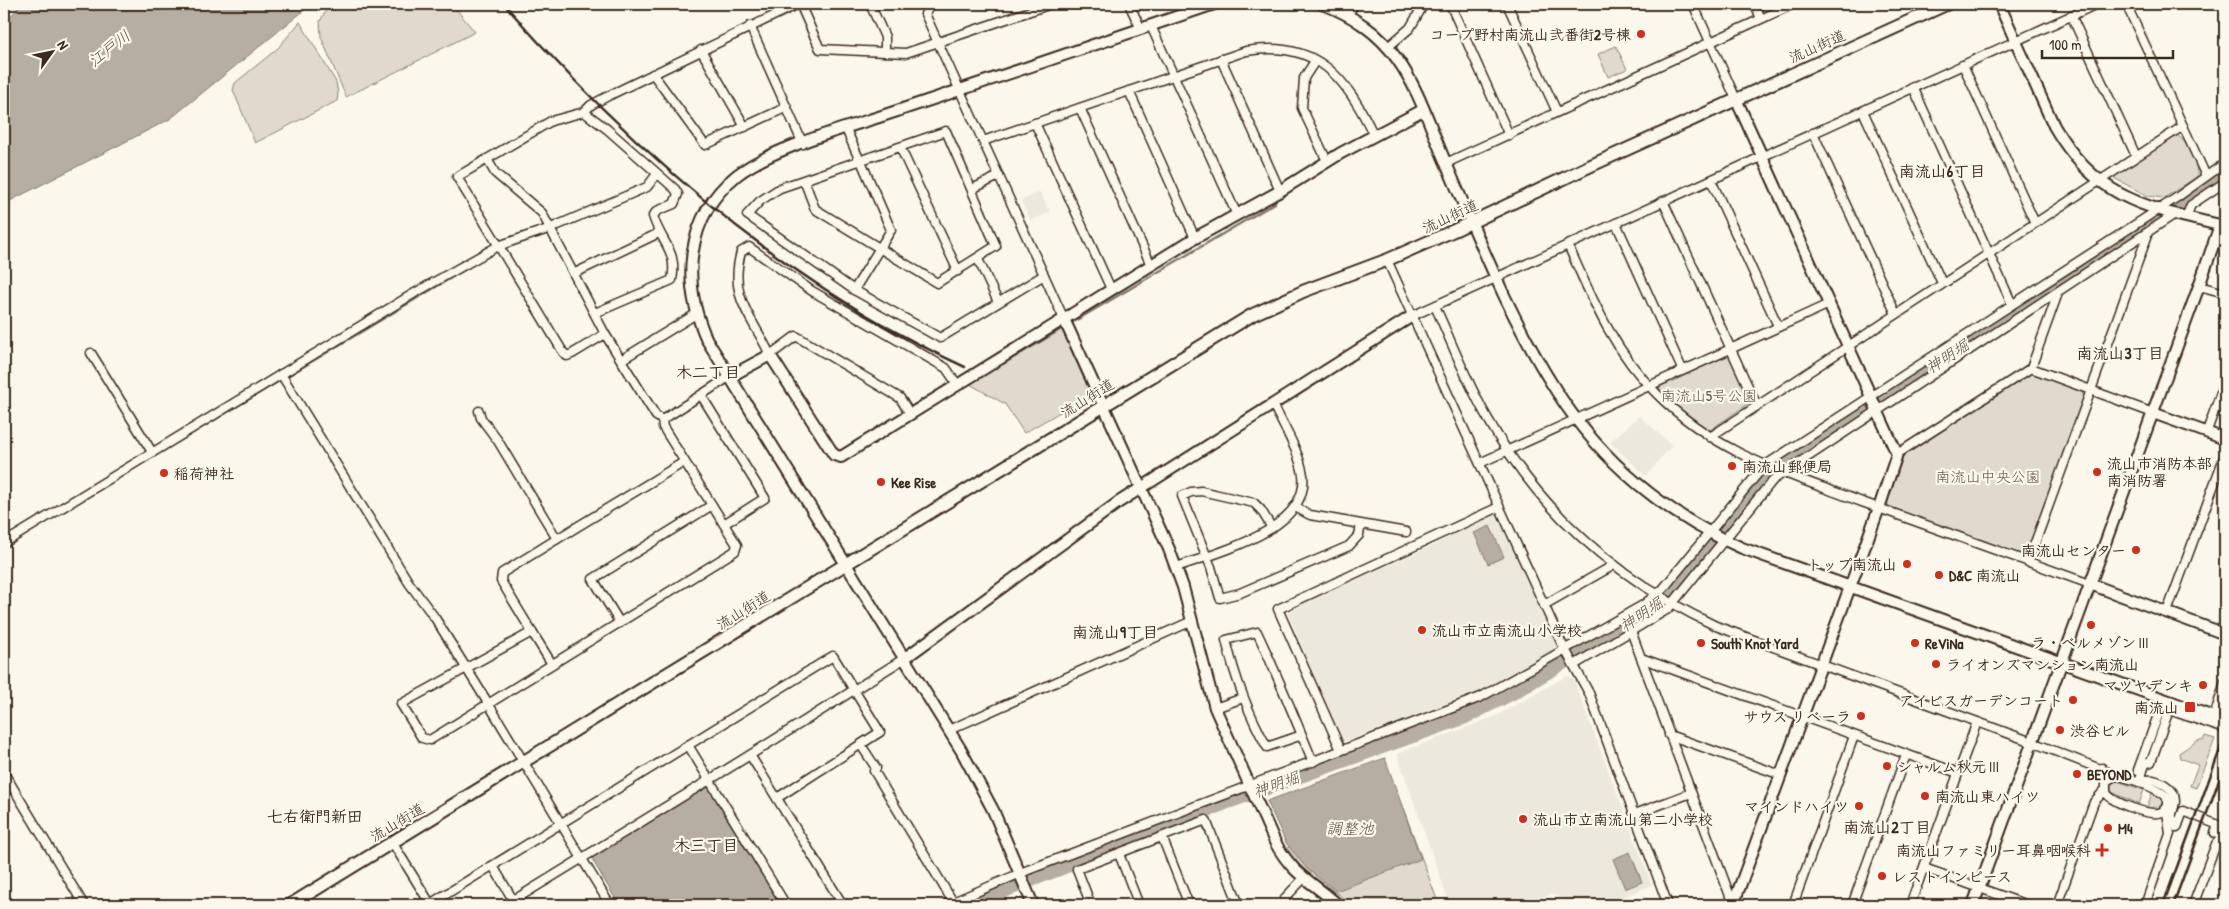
<svg xmlns="http://www.w3.org/2000/svg" width="2229" height="909" viewBox="0 0 2229 909" font-family="'Patrick Hand','Klee One',sans-serif">
  <style>
    .built { fill: #ede8dd }
    .green { fill: #dfd9ce; stroke: #8d8276 }
    .water { fill: #b6aea2; stroke: #85796d }
    .lines { fill: none; stroke-linecap: round; stroke-linejoin: round }
    .stream { stroke: #85796d; stroke-width: 2.5 }
    .river { stroke: #b6aea2; stroke-width: 16 }
    .street-casing { stroke: #3b2a1e; stroke-width: 11 }
    .secondary-casing { stroke: #3b2a1e; stroke-width: 14 }
    .primary-casing { stroke: #3b2a1e; stroke-width: 15 }
    .street { stroke: #fbf7ec; stroke-width: 8 }
    .secondary { stroke: #fbf7ec; stroke-width: 10 }
    .primary { stroke: #fbf7ec; stroke-width: 11 }
    .rail { stroke: #3b2a1e; stroke-width: 2.5 }
    .poi-dot { fill: #c8321e; stroke: #fbf7ec; stroke-width: 2 }
    .labels { text-anchor: middle; dominant-baseline: central; stroke-width: 4.5; stroke-linejoin: round; paint-order: stroke }
    .poi-label { font-size: 15px; font-weight: bold; fill: #3b2a1e; stroke: #fbf7ec; text-anchor: start }
    .street-label { font-size: 15px; fill: #3b2a1e; stroke: #fbf7ec }
    .park-label { font-size: 15px; fill: #64564a; stroke: #fbf7ec }
    .water-label { font-size: 16px; font-style: italic; fill: #605246; stroke: #fbf7ec }
    .neighbourhood-label { font-size: 16px; font-weight: bold; fill: #3b2a1e; stroke: #fbf7ec }
  </style>
  <rect width="100%" height="100%" fill="#fbf7ec"/>
  <filter id="ink" filterUnits="userSpaceOnUse"><feTurbulence type="fractalNoise" baseFrequency=".02" numOctaves="2"/><feDisplacementMap in="SourceGraphic" scale="10" xChannelSelector="R" yChannelSelector="G"/><feConvolveMatrix kernelMatrix="1 2 1 2 8 2 1 2 1" color-interpolation-filters="sRGB"/></filter>
  <g filter="url(#ink)">
    <g class="built">
      <path d="M1040,192l10,20 -19,9 -10,-20z"/>
      <path d="M1639,416l33,29 -26,31 -36,-34z"/>
      <path d="M1493,514l4,1 60,130 -2,4 -77,43 -130,49h-5l-55,-126 1,-6 147,-65z"/>
      <path d="M1567,676l6,2 79,207 -49,20h-27l-1,-4 -4,1 -20,-8 -29,11h-72l-53,-151 99,-38z"/>
    </g>
    <g class="green">
      <path d="M330,4h122l23,28 -129,65 -25,-60 -1,-16z"/>
      <path d="M300,22l36,60 2,11 -1,8 -82,42 -22,-53 2,-7 43,-35z"/>
      <path d="M1616,46l11,23 -19,8 -10,-23z"/>
      <path d="M2177,135c11,7 21,29 20,42l-33,21 -16,-2 -36,-19z"/>
      <path d="M1057,329l5,1 29,64 -67,39 -19,-29 -37,-21z"/>
      <path d="M1729,354l22,48 -44,30 -48,-39 1,-8z"/>
      <path d="M2035,374l46,17 3,5 -56,156 -6,3 -132,-47 -3,-6 15,-43 5,-5 121,-79z"/>
      <path d="M2205,736l10,3 -19,49 -6,-2 8,-21 -18,-7 -1,-5 18,-12 7,-2z"/>
      <path d="M2117,781l27,9 -5,14 -28,-12v-8z"/>
      <path d="M2152,793l9,4 2,5 -5,7 -11,-2z"/>
      <path d="M1402,805l37,100h-90l-7,-8 -38,-27 -17,-22z"/>
    </g>
    <g class="water">
      <path d="M22,4h290l-142,115 -166,85v-181z"/>
      <path d="M1490,526l14,31 -16,7 -14,-31z"/>
      <path d="M1385,758l36,101 -85,32 -29,-22 -21,-26 -19,-42z"/>
      <path d="M706,788h4l70,117h-161l-26,-44v-4z"/>
      <path d="M1630,852l12,30 -17,7 -12,-30z"/>
    </g>
    <g class="lines">
      <g class="stream">
        <path d="M1070,324l205,-121"/>
        <path d="M1003,364l62,-37"/>
        <path d="M176,443l288,-173"/>
      </g>
      <path class="river" d="M966,905l259,-103 238,-85 49,-25 148,-88 104,-127 461,-304"/>
      <g class="street-casing">
        <g id="street">
          <path d="M800,4l20,45 65,3"/>
          <path d="M870,4l15,33v15l21,1 145,-49"/>
          <path d="M931,4l-6,10 139,305"/>
          <path d="M1129,4l12,25"/>
          <path d="M1450,4l59,131"/>
          <path d="M1507,4l50,108"/>
          <path d="M1693,4l43,95"/>
          <path d="M1754,4l7,14"/>
          <path d="M2126,4l57,122"/>
          <path d="M1347,15l8,-11"/>
          <path d="M2071,15l65,141"/>
          <path d="M750,26l53,118"/>
          <path d="M1151,26l86,189"/>
          <path d="M1388,47l22,-19 14,-24"/>
          <path d="M701,50l44,77"/>
          <path d="M1221,59l59,132"/>
          <path d="M1315,61l-11,17 -2,30 25,53"/>
          <path d="M1963,65l72,158"/>
          <path d="M653,74l52,71 82,-38"/>
          <path d="M1913,87l99,217"/>
          <path d="M1129,91l66,147"/>
          <path d="M1080,108l71,157"/>
          <path d="M1863,111l79,172"/>
          <path d="M584,112l23,17 68,60 3,5 -4,10 -17,7 -4,5c8,27 25,34 19,64l-77,33"/>
          <path d="M1035,123l76,166"/>
          <path d="M846,129l14,32"/>
          <path d="M1813,133l83,181"/>
          <path d="M983,141l263,-90c71,-12 101,27 128,85"/>
          <path d="M900,147l58,124"/>
          <path d="M487,159l8,14 47,40 63,121 16,26"/>
          <path d="M861,161l30,69 -37,60 86,48 104,-63"/>
          <path d="M1446,163l348,-159"/>
          <path d="M804,180l11,29 122,74 59,-37 -50,-115 -166,57 -20,13 -13,14 107,75"/>
          <path d="M1711,180l67,146"/>
          <path d="M972,189l27,-13"/>
          <path d="M1663,201l94,205"/>
          <path d="M2186,217l5,-12 34,-23"/>
          <path d="M1616,223l66,146"/>
          <path d="M1568,245c24,54 46,107 89,149 60,60 128,79 205,108 76,28 152,54 228,82"/>
          <path d="M978,259l20,43"/>
          <path d="M1387,260l174,382 28,51 79,212"/>
          <path d="M575,273l84,-40"/>
          <path d="M2199,286l26,7"/>
          <path d="M1435,306c17,37 32,77 53,113 53,95 130,161 228,207l316,116 86,34"/>
          <path d="M1412,316l685,-312"/>
          <path d="M605,334l-33,20 -5,2 -4,-4 -106,-175 94,-56 33,-9 7,-7 19,-10 188,-91"/>
          <path d="M91,353l61,99"/>
          <path d="M2031,368l122,45"/>
          <path d="M281,374l128,209 26,35 53,85 122,202"/>
          <path d="M701,395l64,103 -41,26"/>
          <path d="M479,411l2,7 17,23 59,98 127,-77"/>
          <path d="M910,414l-10,-16 -104,-62 -26,19c-17,-38 -42,-56 -29,-103l8,-5 63,44 134,77 11,16"/>
          <path d="M662,420l-6,-4 -35,-56 75,-46"/>
          <path d="M2207,431l18,-50"/>
          <path d="M1710,437l473,-311 23,50"/>
          <path d="M1897,454l134,-86 26,-72 -2,-2"/>
          <path d="M1480,463l349,-159"/>
          <path d="M1295,507l15,8 96,17"/>
          <path d="M1272,528l-11,-18 -7,-7 -53,-12 -10,1 -9,4 29,71 9,31 20,-5 109,-47 10,-11 2,-10"/>
          <path d="M4,543l409,-249 85,-48 53,-18 96,-41 10,-13"/>
          <path d="M2028,562l119,-325 -1,-2"/>
          <path d="M1176,567c40,-14 134,-37 127,-92 -4,-25 -20,-49 -30,-71"/>
          <path d="M1544,605l70,-40"/>
          <path d="M2167,612l58,-157"/>
          <path d="M620,623l-27,-44 119,-74"/>
          <path d="M1631,631l102,273 3,1"/>
          <path d="M532,632l-31,-51 1,-8 55,-34"/>
          <path d="M1641,658l317,115"/>
          <path d="M552,664l-20,-32 -131,72 21,34 8,2 305,-189 2,-6 -74,-118 -1,-7 67,-43"/>
          <path d="M1574,665l94,-56 105,-129 402,-266"/>
          <path d="M1215,708l28,-10"/>
          <path d="M2214,717l11,-35"/>
          <path d="M2225,729l-56,-19 -18,52 -6,2 -4,13 4,3c12,-2 30,7 30,21 0,5 -4,12 -3,16 0,3 4,8 5,11l6,-17 35,14 -3,8 2,1 8,-7"/>
          <path d="M949,730l243,-109"/>
          <path d="M1302,735l-35,12c-19,-34 -32,-69 -41,-107l31,-8c20,42 38,86 56,130"/>
          <path d="M1669,735l112,40"/>
          <path d="M688,745l98,160"/>
          <path d="M861,745l15,23 -2,3 79,131"/>
          <path d="M1341,750l-63,-141 221,-102"/>
          <path d="M750,755l155,-97"/>
          <path d="M2102,768l4,9v16c7,10 45,24 56,19l5,-6v-8c-4,-8 -41,-22 -50,-22 -5,0 -8,3 -10,6"/>
          <path d="M2138,770l26,-71"/>
          <path d="M4,773l80,132"/>
          <path d="M1635,814l56,-21"/>
          <path d="M1162,837l27,68"/>
          <path d="M392,842l39,63"/>
          <path d="M1119,854l20,51"/>
          <path d="M493,866l23,39"/>
          <path d="M1924,868l103,37"/>
          <path d="M430,904l403,-248 47,76 -103,66"/>
          <path d="M506,905l244,-150 93,150"/>
          <path d="M946,905l82,-35 453,-173 162,-92 20,-16 101,-123 412,-268 49,-35"/>
          <path d="M1091,905l-14,-36 129,-49 33,85"/>
          <path d="M1288,905l-3,-7 18,-19"/>
          <path d="M1793,905l61,-169"/>
          <path d="M1852,905l54,-150"/>
          <path d="M1910,905l67,-183"/>
          <path d="M2057,905l37,-103 11,-12"/>
          <path d="M2145,905l25,-71 -3,-22"/>
          <path d="M2193,905l23,-61 9,-10"/>
        </g>
      </g>
      <g class="secondary-casing">
        <g id="secondary">
          <path d="M1322,4c29,10 57,29 75,55 22,30 33,68 48,102 34,78 66,160 112,231 45,70 109,123 185,156l483,173"/>
          <path d="M1999,4l55,122c42,74 94,82 170,100"/>
          <path d="M1064,319l105,230 14,38 32,121 60,134c19,35 37,39 63,63"/>
          <path d="M729,377l41,-22 64,100 7,2 354,-219 85,-47 61,-38 82,-43"/>
          <path d="M2153,413l72,26"/>
          <path d="M2090,584l135,50"/>
          <path d="M905,658l214,-156 293,-186"/>
          <path d="M1033,905l-40,-95 -32,-60 -254,-410c-26,-57 -22,-123 30,-165 36,-28 110,-47 154,-62 108,-36 215,-72 323,-109"/>
          <path d="M1733,905l146,-397 18,-54 -161,-355"/>
          <path d="M1973,905l226,-619 21,-61"/>
        </g>
      </g>
      <g class="primary-casing">
        <path id="primary" d="M290,905l962,-590 52,-24 83,-31 68,-30 135,-64 357,-162"/>
      </g>
      <use href="#street" class="street"/>
      <use href="#secondary" class="secondary"/>
      <use href="#primary" class="primary"/>
      <g class="rail">
        <path d="M504,4c129,147 281,280 461,363"/>
        <path d="M2163,905l62,-169"/>
        <path d="M2173,905l52,-141"/>
      </g>
    </g>
  </g>
  <g class="poi-dot">
    <circle cx="1641" cy="34" r="5"/>
    <circle cx="1732" cy="466" r="5"/>
    <circle cx="2097" cy="472" r="5"/>
    <circle cx="164" cy="473" r="5"/>
    <circle cx="881" cy="482" r="5"/>
    <circle cx="2136" cy="550" r="5"/>
    <circle cx="1907" cy="564" r="5"/>
    <circle cx="1939" cy="575" r="5"/>
    <circle cx="2091" cy="625" r="5"/>
    <circle cx="1422" cy="630" r="5"/>
    <circle cx="1701" cy="643" r="5"/>
    <circle cx="1915" cy="643" r="5"/>
    <circle cx="1936" cy="664" r="5"/>
    <circle cx="2203" cy="685" r="5"/>
    <circle cx="2073" cy="700" r="5"/>
    <rect x="2184" y="701" width="12" height="12" rx="2.5"/>
    <circle cx="1861" cy="716" r="5"/>
    <circle cx="2060" cy="730" r="5"/>
    <circle cx="1887" cy="766" r="5"/>
    <circle cx="2077" cy="774" r="5"/>
    <circle cx="1925" cy="796" r="5"/>
    <circle cx="1859" cy="806" r="5"/>
    <circle cx="1523" cy="819" r="5"/>
    <circle cx="2108" cy="828" r="5"/>
    <path d="M2099.5 842.5h5v5h5v5h-5v5h-5v-5h-5v-5h5z"/>
    <circle cx="1882" cy="876" r="5"/>
  </g>
  <g class="labels">
    <g class="poi-label">
      <text x="1631" y="34" text-anchor="end">コープ野村南流山弐番街2号棟</text>
      <text x="2107" y="463">流山市消防本部<tspan x="2107" dy="17">南消防署</tspan></text>
      <text x="1742" y="466">南流山郵便局</text>
      <text x="174" y="473">稲荷神社</text>
      <text x="891" y="482">Kee Rise</text>
      <text x="2126" y="550" text-anchor="end">南流山センター</text>
      <text x="1897" y="564" text-anchor="end">トップ南流山</text>
      <text x="1949" y="575">D&amp;C 南流山</text>
      <text x="1432" y="630">流山市立南流山小学校</text>
      <text x="2091" y="642" text-anchor="middle">ラ・ベルメゾンⅢ</text>
      <text x="1711" y="643">South Knot Yard</text>
      <text x="1925" y="643">ReViNa</text>
      <text x="1946" y="664">ライオンズマンション南流山</text>
      <text x="2193" y="685" text-anchor="end">マツヤデンキ</text>
      <text x="2063" y="700" text-anchor="end">アイビスガーデンコート</text>
      <text x="2179" y="707" text-anchor="end">南流山</text>
      <text x="1851" y="716" text-anchor="end">サウス リベーラ</text>
      <text x="2070" y="730">渋谷ビル</text>
      <text x="1897" y="766">シャルム秋元Ⅲ</text>
      <text x="2087" y="774">BEYOND</text>
      <text x="1935" y="796">南流山東ハイツ</text>
      <text x="1849" y="806" text-anchor="end">マインドハイツ</text>
      <text x="1533" y="819">流山市立南流山第二小学校</text>
      <text x="2118" y="828">M4</text>
      <text x="2091" y="850" text-anchor="end">南流山ファミリー耳鼻咽喉科</text>
      <text x="1892" y="876">レストインピース</text>
    </g>
    <g class="street-label">
      <text transform="translate(1817 46) rotate(-24)">流山街道</text>
      <text transform="translate(1450 216) rotate(-25)">流山街道</text>
      <text transform="translate(1087 398) rotate(-32)">流山街道</text>
      <text transform="translate(743 610) rotate(-32)">流山街道</text>
      <text transform="translate(397 822) rotate(-31)">流山街道</text>
    </g>
    <g class="park-label">
      <text x="1709" y="395">南流山5号公園</text>
      <text x="1988" y="476">南流山中央公園</text>
    </g>
    <g class="water-label">
      <text transform="translate(109 48) rotate(-38)">江戸川</text>
      <text transform="translate(1947 356) rotate(-33)">神明堀</text>
      <text transform="translate(1641 614) rotate(-34)">神明堀</text>
      <text transform="translate(1276 784) rotate(-20)">神明堀</text>
      <text x="1350" y="828">調整池</text>
    </g>
    <g class="neighbourhood-label">
      <text x="1942" y="171">南流山6丁目</text>
      <text x="2120" y="353">南流山3丁目</text>
      <text x="708" y="372">木二丁目</text>
      <text x="1115" y="632">南流山9丁目</text>
      <text x="315" y="816">七右衛門新田</text>
      <text x="1887" y="827">南流山2丁目</text>
      <text x="706" y="845">木三丁目</text>
    </g>
  </g>
  <rect width="2229" height="909" fill="none" stroke="#fbf7ec" stroke-width="20"/>
  <rect x="10" y="10" width="2209" height="889" fill="none" stroke="#3b2a1e" stroke-width="2" filter="url(#ink)"/>
  <g transform="translate(52 52) rotate(57)" stroke="#fbf7ec" stroke-width="4" paint-order="stroke">
  <path d="M0-4L9 19L0 12L-9 19Z" fill="#3b2a1e"/>
  <text y="-8" font-size="14" font-weight="bold" text-anchor="middle" fill="#3b2a1e">N</text>
  </g>
  <path d="M2042 50v8h131v-8" fill="none" stroke="#3b2a1e" stroke-width="2.5"/>
  <text x="2049" y="50" font-size="15" fill="#3b2a1e" stroke="#fbf7ec" stroke-width="4" paint-order="stroke">100 m</text>
</svg>
